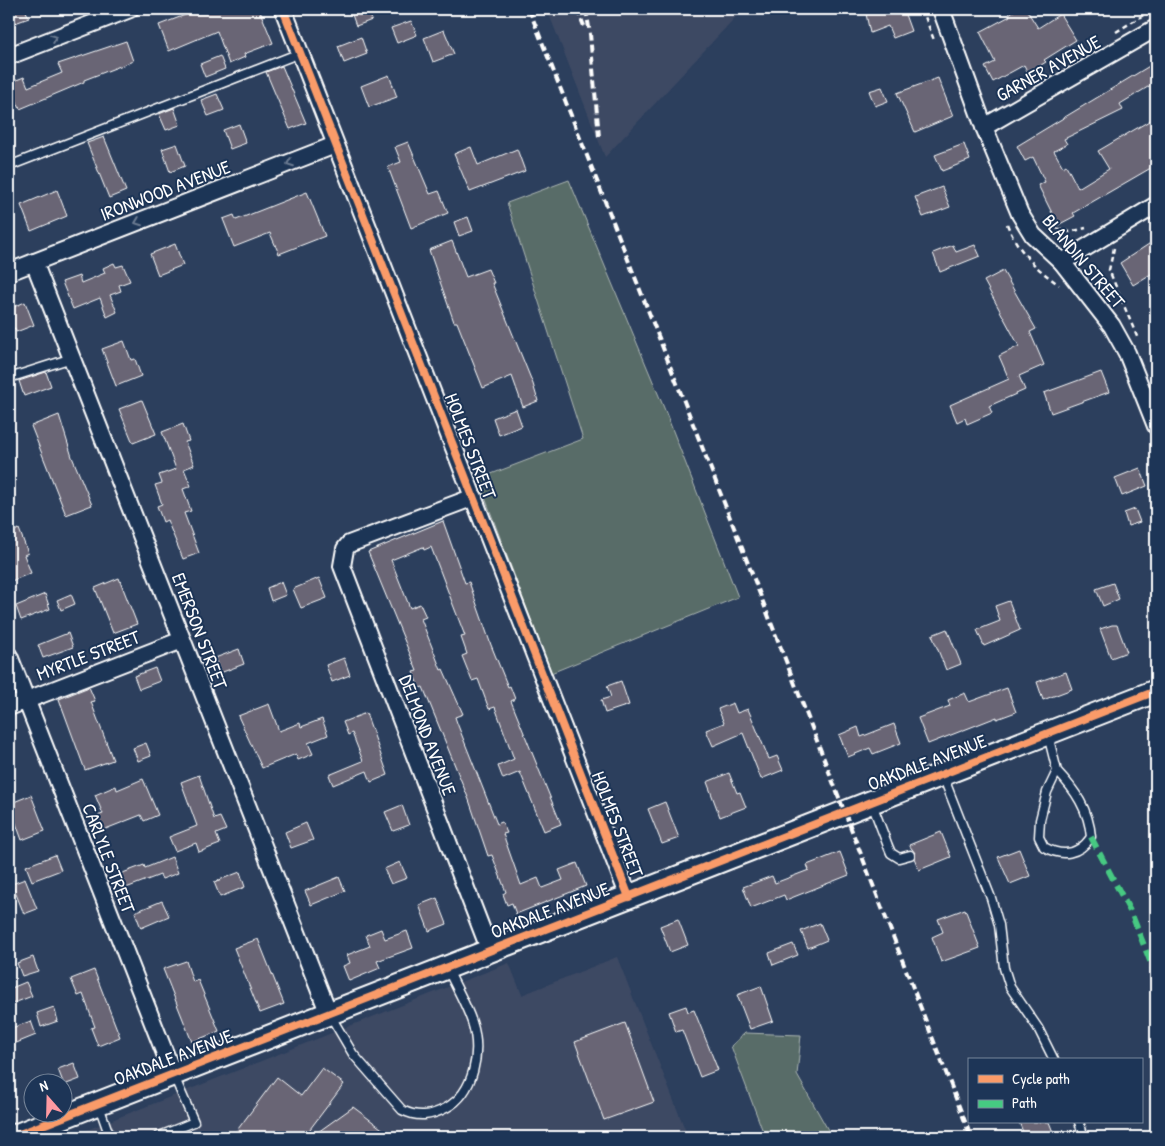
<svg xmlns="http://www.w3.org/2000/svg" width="1165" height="1146" viewBox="0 0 1165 1146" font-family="'Patrick Hand',sans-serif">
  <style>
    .built { fill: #3e4a64 }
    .green { fill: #586c67; stroke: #acb6b3 }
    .building { fill: #696575; stroke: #fff }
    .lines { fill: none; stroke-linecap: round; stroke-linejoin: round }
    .lane-casing { stroke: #fff; stroke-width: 11 }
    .street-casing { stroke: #fff; stroke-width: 20 }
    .secondary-casing { stroke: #fff; stroke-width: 26 }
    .path { stroke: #fff; stroke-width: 2.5; stroke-dasharray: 5 4; stroke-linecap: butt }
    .lane { stroke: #1d3557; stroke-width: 8 }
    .street { stroke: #1d3557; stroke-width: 16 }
    .secondary { stroke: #1d3557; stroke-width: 22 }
    .rail { stroke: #fff; stroke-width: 4; stroke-dasharray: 8 4; stroke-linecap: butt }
    .quiet { stroke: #46c982; stroke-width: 6; stroke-dasharray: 12 6; stroke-linecap: butt }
    .cycleway-casing { stroke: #1d3557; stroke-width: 11 }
    .cycleway { stroke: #fa9b69; stroke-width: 8 }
    .oneway { stroke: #6c7c92 }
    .labels { text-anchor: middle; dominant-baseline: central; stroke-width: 4; stroke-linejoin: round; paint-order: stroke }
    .street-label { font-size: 19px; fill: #fff; stroke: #1d3557 }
  </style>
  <rect width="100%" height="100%" fill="#2c3f5d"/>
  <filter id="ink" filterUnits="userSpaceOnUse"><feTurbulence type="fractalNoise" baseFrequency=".02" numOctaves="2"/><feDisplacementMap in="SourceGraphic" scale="10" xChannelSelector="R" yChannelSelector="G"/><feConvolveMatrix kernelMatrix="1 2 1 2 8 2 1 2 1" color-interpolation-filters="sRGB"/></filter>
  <g filter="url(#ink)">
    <g class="built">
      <path d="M547,9h196l-138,148z"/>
      <path d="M617,957l71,180h-619l440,-174 13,32z"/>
    </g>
    <g class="green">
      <path d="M569,180l95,228 74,189 -187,76 -73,-194 105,-40 -76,-236z"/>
      <path d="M745,1033l56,2 -4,40 35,62h-67l-34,-91z"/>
    </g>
    <g class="building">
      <path d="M9,9h16l4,9 -14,5z"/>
      <path d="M201,9h58l14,34 -29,11 1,3 -16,7 -12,-33 -48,20 -10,-26z"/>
      <path d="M350,9h17l5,11 -16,6z"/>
      <path d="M865,9h38l8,22 -18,7 -5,-12 -18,7z"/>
      <path d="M1017,9h9l12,19 22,-14 16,26 -32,20 2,2 -18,11 -4,-8 -31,17 -8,-15 10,-5 -15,-30 30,-16 -1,-2z"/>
      <path d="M411,21l6,14 -20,8 -6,-15z"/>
      <path d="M444,30l10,24 -21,8 -9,-24z"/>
      <path d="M361,37l6,17 -23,9 -6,-17z"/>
      <path d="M126,41l7,20 -49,19v2l-64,27 -11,-26 15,-6 4,10 34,-14 -4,-9z"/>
      <path d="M220,56l5,13 -20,8 -5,-13z"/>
      <path d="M1156,62v20l-36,22 3,6 -59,29 3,5 -13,7 9,16 3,-2 12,23 31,-19 -11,-18 58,-34v48l-83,48 2,3 -17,9 -20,-40 7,-3 -12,-25 -8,4 -8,-15z"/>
      <path d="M282,66l24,57 -16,6 -24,-57z"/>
      <path d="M389,75l8,22 -28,10 -8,-21z"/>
      <path d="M938,78l15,38 -38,16 -18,-39z"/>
      <path d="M882,87l6,14 -13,5 -6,-15z"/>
      <path d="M217,94l7,16 -16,6 -7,-16z"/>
      <path d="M174,108l6,17 -14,5 -7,-16z"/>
      <path d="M239,124l7,19 -16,6 -7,-19z"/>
      <path d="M104,137l22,54 -17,7 -22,-55z"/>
      <path d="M408,142l22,52 9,-3 9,22 -37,15 -23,-61 13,-5 -6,-15z"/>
      <path d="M177,144l8,22 -15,6 -8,-23z"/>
      <path d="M964,144l6,16 -28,11 -7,-16z"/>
      <path d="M471,147l7,18 39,-16 8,22 -55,21 -16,-38z"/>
      <path d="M942,187l8,20 -27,10 -8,-20z"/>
      <path d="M57,190l10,26 -36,15 -10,-26z"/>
      <path d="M307,192l18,44 -46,18 -9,-21 -36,14 -11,-28 11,-4 2,5z"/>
      <path d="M468,217l5,14 -14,5 -5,-14z"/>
      <path d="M452,241l14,36 22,-8 6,14h-2l41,101 5,17 -15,6 -11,-31 -29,12 -26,-66h-3l-25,-72z"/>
      <path d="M1152,242l4,7v22l-23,14 -13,-22z"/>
      <path d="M175,244l8,21 -25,10 -8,-21z"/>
      <path d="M953,245l3,7 19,-7 5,11 -40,16 -7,-19z"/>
      <path d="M114,263l2,4 7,-2 7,16 -11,4 2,6 -11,4 7,17 -10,5 -7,-19 -27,11 -11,-27 17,-6 2,7 24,-10 -2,-5z"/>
      <path d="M1003,271l33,58 -6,3 14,33 -25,11 6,14 -36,16 3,7 -25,11 -2,-6 -8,4 -7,-17 59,-26 -10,-23 20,-10 -35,-65z"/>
      <path d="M25,302l9,23 -18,7 -1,-4 -6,2v-21z"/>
      <path d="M124,341l7,19 4,-1 6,17 -25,10 -14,-37z"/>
      <path d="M46,372l5,14 -27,10 -5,-15z"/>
      <path d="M1101,372l8,20 -58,21 -7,-20z"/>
      <path d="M142,400l14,34 -23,9 -14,-34z"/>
      <path d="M516,409l6,17 -23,9 -6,-17z"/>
      <path d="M59,415l13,42 20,48 -26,10 -35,-89z"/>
      <path d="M183,424l6,17 -4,1 9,23 -10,4 7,17 -8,3 8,22 -7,2 15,40 -16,6 -16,-39 -4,2 -6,-16 5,-2 -7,-19 7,-2 -3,-8 17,-6 -14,-37z"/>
      <path d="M1140,468l7,18 -25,10 -7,-18z"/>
      <path d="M1135,509l5,13 -12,4 -4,-13z"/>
      <path d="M443,521l22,62 4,-1 22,63 17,42 2,-1 5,13 -4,2 50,123 -17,7 -24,-59 -17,7 -5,-13 16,-7 -19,-52 -6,2 -11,-30 -6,2 -10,-25 5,-2 -6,-17 4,-1 -34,-89 -7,3 -1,-3 -32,13 19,48 10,-4 6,13 -5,2 20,51 2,-1 20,45 -8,3 2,6 40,101 5,-2 5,11 -4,1 18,51 17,-7 4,10 21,-8 -4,-10 18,-7 9,23 -70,28 -4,-11 -5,2 -4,-11 3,-2 -14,-37 -4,1 -19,-56 -46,-113 -4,1 -6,-16 4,-1 -49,-119z"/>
      <path d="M19,529l9,24 -4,2 7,18 -22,9v-49z"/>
      <path d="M119,578l18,46 -24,9 -18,-45z"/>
      <path d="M319,578l8,20 -26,10 -8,-19z"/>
      <path d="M281,582l5,13 -15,6 -4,-13z"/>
      <path d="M1113,583l6,16 -16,7 -7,-17z"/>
      <path d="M45,594l5,15 -29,11 -5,-14z"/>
      <path d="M71,594l4,10 -14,6 -4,-10z"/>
      <path d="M1009,601l11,29 -36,16 -7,-16 23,-9 -5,-15z"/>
      <path d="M1112,625h5l10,27 -16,6 -11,-29z"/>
      <path d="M947,629l14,35 -15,6 -14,-35z"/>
      <path d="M68,633l5,14 -30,11 -5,-13z"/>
      <path d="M239,649l5,15 -24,9 -5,-15z"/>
      <path d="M344,658l6,17 -18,7 -6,-17z"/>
      <path d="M155,668l5,13 -21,8 -5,-13z"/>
      <path d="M1066,672l6,17 -29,11 -6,-18z"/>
      <path d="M621,681l8,24 -24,8 -4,-13 10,-3 -4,-11z"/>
      <path d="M89,687l6,14 -4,1 22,58 -28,10 -26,-71z"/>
      <path d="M1007,688l9,24 -19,7v-2l-69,27 -10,-26 32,-12 -2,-6 17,-7 4,9z"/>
      <path d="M733,703l4,10 11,-4 21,50 8,-3 6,14 -22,9 -18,-46 -30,13 -7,-16 18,-7 -6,-14z"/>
      <path d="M269,704l10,27 21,-8 1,4 21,-8 6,16 -20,8 5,11 -15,6 -2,-6 -34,14 -24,-52z"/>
      <path d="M366,713l22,62 -17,7 -4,-11 -34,14 -4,-10 34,-14 -11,-28 -4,2 -5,-13z"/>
      <path d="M894,724l7,19 -28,11 -3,-6 -22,9 -9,-22 19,-8 3,10z"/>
      <path d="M146,743l5,13 -13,5 -5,-13z"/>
      <path d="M729,773l8,20 3,-1 6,15 -26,10 -13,-35z"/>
      <path d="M199,775l15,44 6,-2 6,13 -10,4 4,10 -21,8 -3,-9 -21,8 -6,-14 28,-11 -16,-44z"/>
      <path d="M143,779l15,36 -14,6 -3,-6 -38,15 -6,-14 6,-2 -8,-19 21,-9 1,4z"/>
      <path d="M31,795l14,36 -23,9 -13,-36z"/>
      <path d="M665,802l14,36 -17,6 -14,-35z"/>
      <path d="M402,805l7,20 -16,6 -8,-19z"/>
      <path d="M306,823l7,17 -22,8 -6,-16z"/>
      <path d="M941,832l10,25 -32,13 -5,-12 1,-5 -6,-8z"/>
      <path d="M1019,849l11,27 -20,8 -12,-27z"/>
      <path d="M840,852l9,23 -63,25 -2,-5 -33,13 -8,-21 29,-11 3,7 34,-13 -2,-5z"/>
      <path d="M55,855l6,15 -29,11 -6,-15z"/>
      <path d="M172,857l6,16 -16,6 -2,-4 -34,13 -6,-14 24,-9 1,3z"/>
      <path d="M400,862l7,16 -16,6 -7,-15z"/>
      <path d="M240,872l5,15 -25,10 -6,-15z"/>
      <path d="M339,877l6,14 -34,14 -6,-14z"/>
      <path d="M25,879l12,30 -13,5 -12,-30z"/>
      <path d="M437,898l10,26 -18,7 -10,-26z"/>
      <path d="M162,901l7,15 -28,12 -6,-16z"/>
      <path d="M965,909l15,39 -39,14 -9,-25 11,-5 -5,-13z"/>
      <path d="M678,919l10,26 -18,7 -10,-26z"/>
      <path d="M820,923l7,17 -19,8 -7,-17z"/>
      <path d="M381,929l4,10 22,-8 6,17 -36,13 3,7 -31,13 -6,-15 7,-3 -3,-8 23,-9 -4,-11z"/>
      <path d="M258,939l26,65 -24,9 -26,-65z"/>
      <path d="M793,944l5,11 -25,10 -4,-12z"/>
      <path d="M33,957l5,14 -16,5 -5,-13z"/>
      <path d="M186,961l7,21 5,-2 21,51 -27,11 -29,-73z"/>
      <path d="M94,970l26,67 -22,9 -7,-18 4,-1 -12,-33 -5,2 -7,-17z"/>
      <path d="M26,982l6,14 -23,9v-16z"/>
      <path d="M761,986l12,35 -23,8 -13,-34z"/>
      <path d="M686,1006l2,6 6,-2 24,60 -18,7 -18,-47 -6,2 -7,-20z"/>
      <path d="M54,1007l4,14 -17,6 -4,-14z"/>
      <path d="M31,1021l5,14 -27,11v-17z"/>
      <path d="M625,1023l29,79 -50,18 -29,-78z"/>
      <path d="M74,1063l6,16 -16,6 -6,-16z"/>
      <path d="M322,1068l22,16 -40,53h-72l45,-60 24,19z"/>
      <path d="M353,1107l40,30h-82z"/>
      <path d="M1019,1122h30l6,15h-30z"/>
    </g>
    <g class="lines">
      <g class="lane-casing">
        <g id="lane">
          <path d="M9,166l291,-113"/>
          <path d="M9,378l63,-20"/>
          <path d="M1048,735l9,36 -10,21 -7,28 -1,17 5,10c18,10 35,8 47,-10 -2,-27 -16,-47 -34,-66"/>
          <path d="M943,776l48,122 8,27 5,43 6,19 28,41 16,32"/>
          <path d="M872,804l16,42 3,7 8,5 11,-3"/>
          <path d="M330,1015l23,39 49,56c16,8 29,6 44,-2 28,-15 36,-56 26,-86 -6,-18 -16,-35 -24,-52"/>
          <path d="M99,1106l11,31"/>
          <path d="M1079,1122l5,15"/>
          <path d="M157,1137l37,-15 -20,-46"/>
        </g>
      </g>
      <g class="street-casing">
        <g id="street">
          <path d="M283,9l346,888"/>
          <path d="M941,9l43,118 36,87 13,21 29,27 50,64 15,27 29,73"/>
          <path d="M9,56l121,-47"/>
          <path d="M984,127l172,-99"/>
          <path d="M34,262l295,752"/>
          <path d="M1062,262l94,-57"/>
          <path d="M9,272l326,-127"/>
          <path d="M474,497l-125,47 -4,5 -3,17 148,385"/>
          <path d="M9,656l164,418"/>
          <path d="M9,707l173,-67"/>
        </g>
      </g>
      <g class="secondary-casing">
        <path id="secondary" d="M12,1137l1144,-446"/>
      </g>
      <g class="path">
        <path d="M922,9l12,31"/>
        <path d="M1116,32l37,-23"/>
        <path d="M1007,224c11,28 29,44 52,61"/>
        <path d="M1048,226l22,6 16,-4"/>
        <path d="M1114,248l-5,22 29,69"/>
      </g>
      <use href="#lane" class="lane"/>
      <use href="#street" class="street"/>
      <use href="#secondary" class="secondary"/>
      <g class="rail">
        <path d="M529,9l213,539 229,589"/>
        <path d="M577,9l7,17"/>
        <path d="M586,9l4,25 9,103"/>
      </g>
      <path class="quiet" d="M1091,837l41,78 24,61"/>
      <g class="cycleway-casing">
        <g id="cycleway">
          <path d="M283,9l346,888"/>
          <path d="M12,1137l1144,-446"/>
        </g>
      </g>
      <use href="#cycleway" class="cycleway"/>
    </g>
    <defs><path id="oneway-chevron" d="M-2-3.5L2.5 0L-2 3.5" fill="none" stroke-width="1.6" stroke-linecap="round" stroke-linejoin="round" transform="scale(1.25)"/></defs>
    <g class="oneway">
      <use href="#oneway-chevron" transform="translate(54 38) rotate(-21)"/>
      <use href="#oneway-chevron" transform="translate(290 163) rotate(159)"/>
      <use href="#oneway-chevron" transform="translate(138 222) rotate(159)"/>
    </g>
  </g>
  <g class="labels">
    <g class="street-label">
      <text transform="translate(1048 68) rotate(-29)">GARNER AVENUE</text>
      <text transform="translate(165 190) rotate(-21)">IRONWOOD AVENUE</text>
      <text transform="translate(1084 261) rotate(50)">BLANDIN STREET</text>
      <text transform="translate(471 446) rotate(69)">HOLMES STREET</text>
      <text transform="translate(200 631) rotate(69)">EMERSON STREET</text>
      <text transform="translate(88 655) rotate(-21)">MYRTLE STREET</text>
      <text transform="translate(428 735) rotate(69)">DELMOND AVENUE</text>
      <text transform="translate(927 762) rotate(-21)">OAKDALE AVENUE</text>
      <text transform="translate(618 824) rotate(69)">HOLMES STREET</text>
      <text transform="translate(109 858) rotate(69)">CARLYLE STREET</text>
      <text transform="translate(550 910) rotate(-21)">OAKDALE AVENUE</text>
      <text transform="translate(173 1057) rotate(-21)">OAKDALE AVENUE</text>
    </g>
  </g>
  <rect width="1165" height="1146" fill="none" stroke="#1d3557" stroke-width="30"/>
  <rect x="15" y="15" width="1135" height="1116" fill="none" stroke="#fff" stroke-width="2" filter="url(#ink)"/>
  <rect x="968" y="1058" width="175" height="65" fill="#1d3557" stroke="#77869a"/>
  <rect x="978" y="1075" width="25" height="8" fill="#fa9b69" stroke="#77869a"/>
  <text x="1012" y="1084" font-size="15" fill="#ffffff">Cycle path</text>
  <rect x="978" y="1100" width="25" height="8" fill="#46c982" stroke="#77869a"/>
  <text x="1012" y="1108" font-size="15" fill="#ffffff">Path</text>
  <g transform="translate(48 1098) rotate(340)"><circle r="24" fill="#1d3557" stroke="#77869a"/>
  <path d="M0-4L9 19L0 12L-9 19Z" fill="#ff9aa2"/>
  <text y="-8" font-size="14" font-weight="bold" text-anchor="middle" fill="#ffffff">N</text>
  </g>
</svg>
